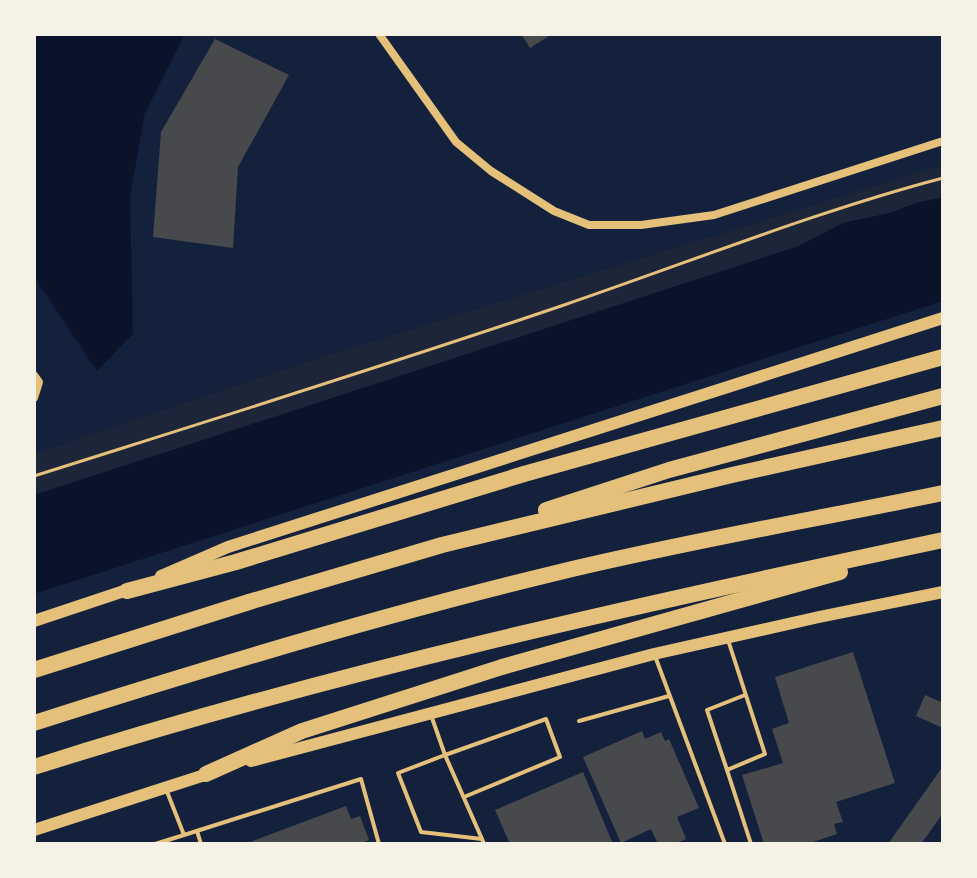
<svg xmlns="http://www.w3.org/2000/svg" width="977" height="878" viewBox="0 0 977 878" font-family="Mulish,sans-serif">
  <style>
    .green { fill: #1d2539 }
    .water { fill: #0b132b }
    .building { fill: #48494c }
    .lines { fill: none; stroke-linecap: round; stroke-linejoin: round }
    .path { stroke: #e5c07b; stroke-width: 3 }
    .service { stroke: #e5c07b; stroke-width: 4 }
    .minor { stroke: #e5c07b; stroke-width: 8 }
    .primary { stroke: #e5c07b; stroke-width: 12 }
    .motorway { stroke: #e5c07b; stroke-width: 16 }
  </style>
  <rect width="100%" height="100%" fill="#14213d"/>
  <path class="green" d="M943,165v32l-27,6 -26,10 -47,10 -44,23 -765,249v-41l282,-95z"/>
  <g class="water">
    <path d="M34,34h151l-40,79 -15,83 3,138 -36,37 -63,-94z"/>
    <path d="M943,197v104l-909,293v-99l765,-249 44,-23 47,-10 26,-10z"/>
  </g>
  <g class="building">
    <path d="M521,34h31l-22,14z"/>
    <path d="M215,39l74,36 -51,92 -5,81 -80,-11 8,-105z"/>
    <path d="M853,652l42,131 -59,19 7,20 -9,2 3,10 -30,10h-43l-22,-69 41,-12 -11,-34 17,-6 -14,-46z"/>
    <path d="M925,695l18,8v25l-27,-12z"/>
    <path d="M642,731l3,8 16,-7 4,9 4,-2 30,69 -22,9 9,22 -12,5h-16l-7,-15 -30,14 -38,-86z"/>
    <path d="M943,766v47l-22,31h-33z"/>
    <path d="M583,772l30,72h-103l-15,-34z"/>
    <path d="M346,806l5,13 9,-3 9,24 -9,4h-115z"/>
  </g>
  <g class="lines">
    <path class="path" d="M34,476c177,-56 354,-111 530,-171 126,-43 250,-93 379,-127"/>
    <g class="service">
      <path d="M728,640l37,114 -38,16 -20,-60 38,-15"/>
      <path d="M655,656l70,188"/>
      <path d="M431,715l14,40 -47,18 23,59 61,7 2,5"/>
      <path d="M579,721l90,-25"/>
      <path d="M727,770l24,74"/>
      <path d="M464,797l96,-40 -14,-38 -101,36 37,84"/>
      <path d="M197,831l4,13"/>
      <path d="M184,835l177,-56 18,65"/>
      <path d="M155,844l29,-9 -18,-46"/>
    </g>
    <g class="minor">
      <path d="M379,34l77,108 35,29 63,40 35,14h52l73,-10 229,-74"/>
      <path d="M34,375l5,7 -5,16"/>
    </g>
    <g class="primary">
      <path d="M161,576l67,-29 715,-229"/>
      <path d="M34,621l99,-33"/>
      <path d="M251,761l403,-107 165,-37 124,-25"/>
      <path d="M34,830l180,-58"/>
    </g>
    <g class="motorway">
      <path d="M546,510l123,-40 274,-74"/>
      <path d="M127,591l109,-29 288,-88 419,-117"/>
      <path d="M34,670l215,-68 193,-57 290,-70 211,-47"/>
      <path d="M34,723c175,-56 351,-109 530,-152 125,-30 253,-52 379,-78"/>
      <path d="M34,767c298,-95 603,-162 909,-227"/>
      <path d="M206,774l96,-43 200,-64 338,-95"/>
    </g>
  </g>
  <rect width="977" height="878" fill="none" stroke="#f6f1e7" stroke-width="72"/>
</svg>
